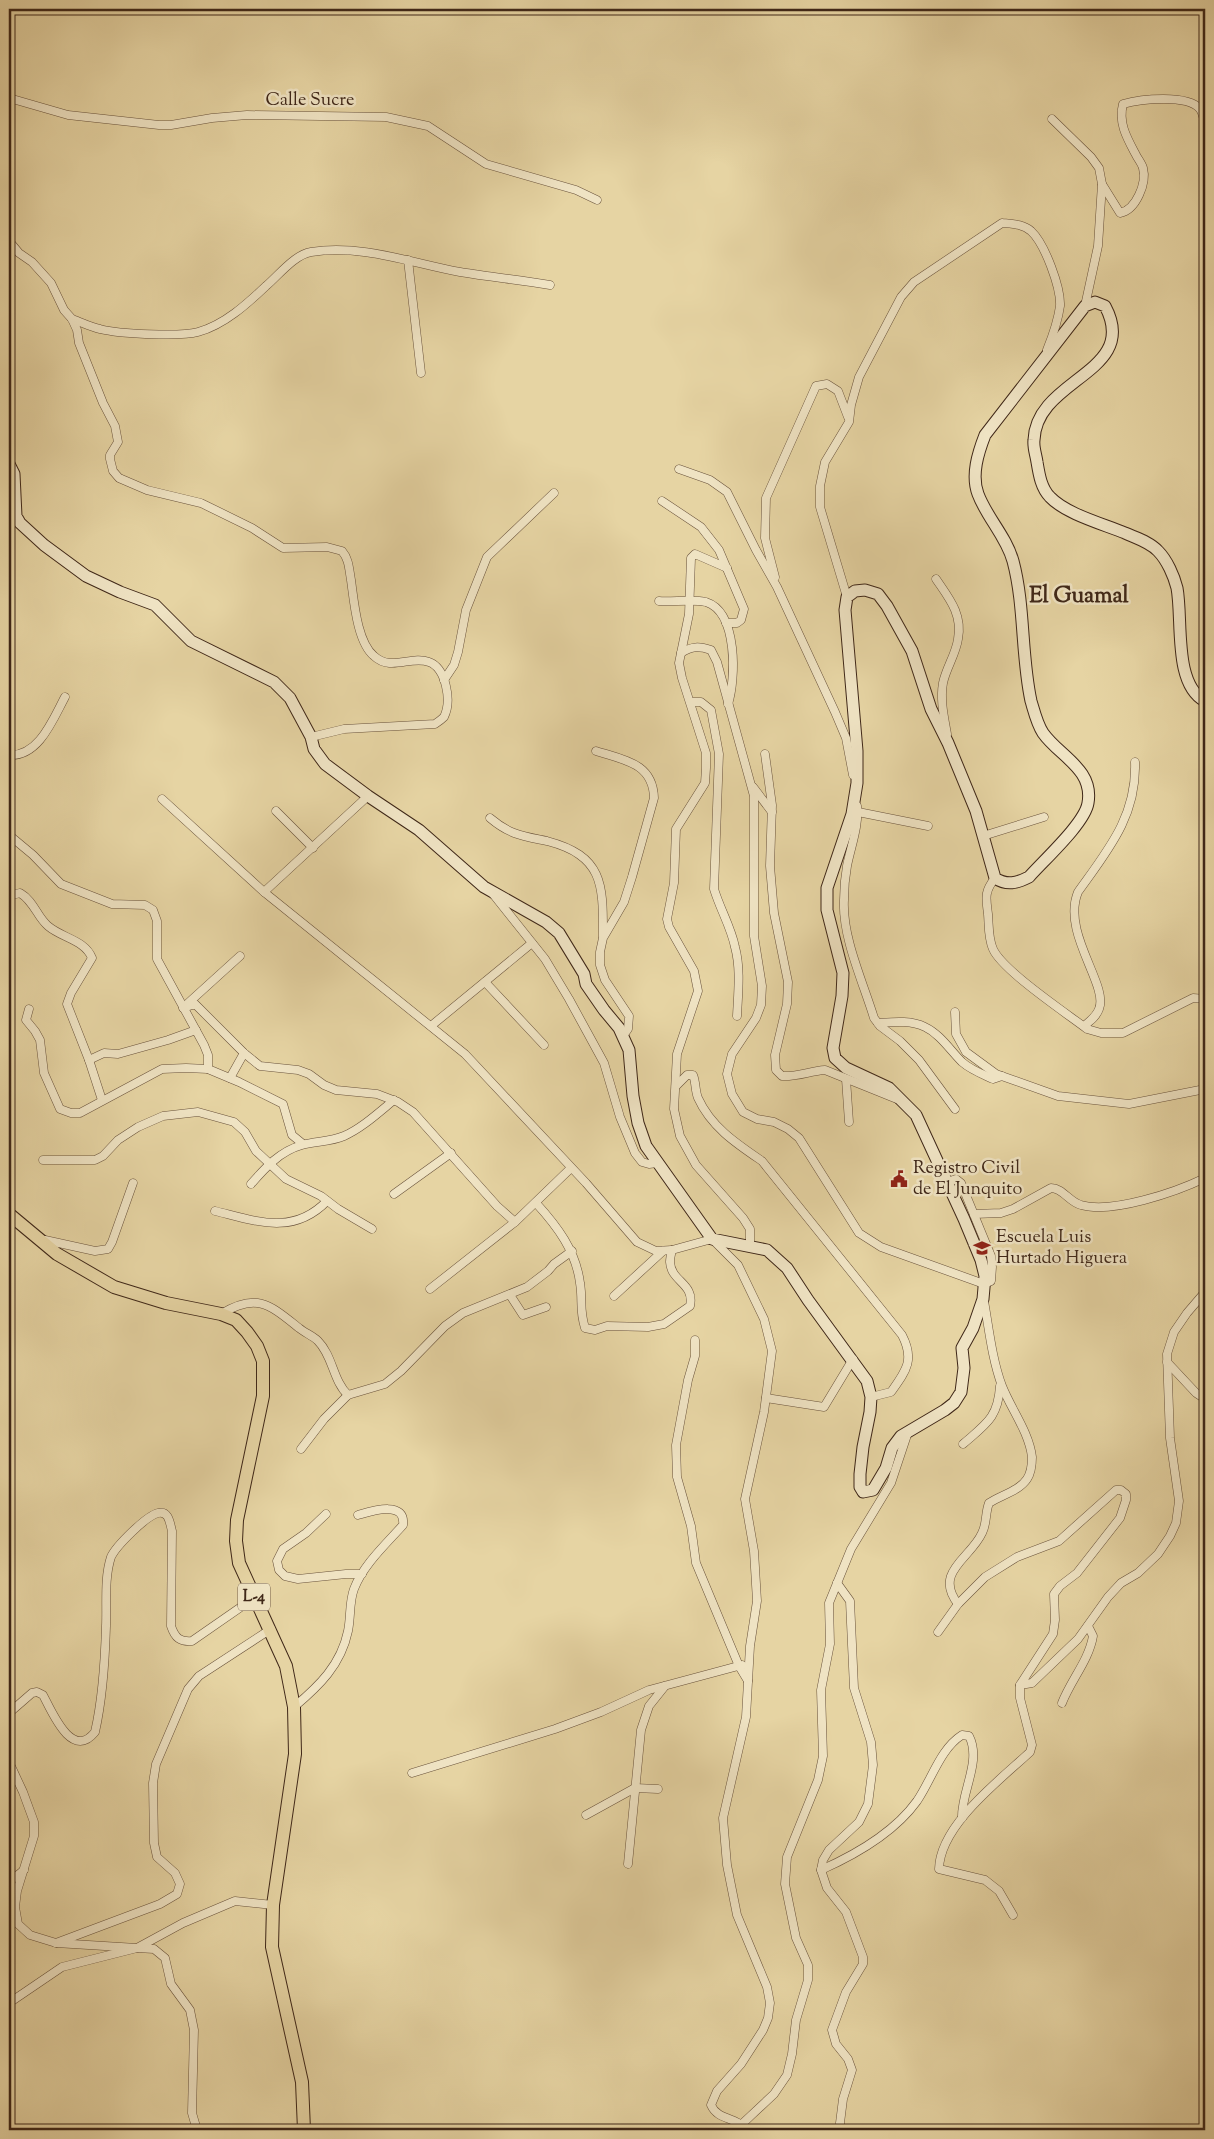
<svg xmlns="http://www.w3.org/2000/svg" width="1214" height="2139" viewBox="0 0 1214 2139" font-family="'Sorts Mill Goudy',serif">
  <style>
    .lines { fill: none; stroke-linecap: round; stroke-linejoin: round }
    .street-casing { stroke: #69523b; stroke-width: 9 }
    .secondary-casing { stroke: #3f2718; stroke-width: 13 }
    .primary-casing { stroke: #3f2718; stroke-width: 14 }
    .street { stroke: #efe3c3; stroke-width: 8 }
    .secondary { stroke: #efe3c3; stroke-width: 11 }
    .primary { stroke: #e6d4a3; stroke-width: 12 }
    .labels { text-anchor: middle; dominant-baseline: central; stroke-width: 5; stroke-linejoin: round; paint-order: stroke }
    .shield { fill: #efe3c3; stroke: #745f4b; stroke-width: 1 }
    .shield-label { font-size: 16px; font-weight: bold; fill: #3f2718 }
    .street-label { font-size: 18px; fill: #3f2718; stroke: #efe3c3 }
    .poi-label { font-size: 18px; fill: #3f2718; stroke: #efe3c3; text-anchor: start }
    .district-label { font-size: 22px; font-weight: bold; fill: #3f2718; stroke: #efe3c3 }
  </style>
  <rect width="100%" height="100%" fill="#e6d4a3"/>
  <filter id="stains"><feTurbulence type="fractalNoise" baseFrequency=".004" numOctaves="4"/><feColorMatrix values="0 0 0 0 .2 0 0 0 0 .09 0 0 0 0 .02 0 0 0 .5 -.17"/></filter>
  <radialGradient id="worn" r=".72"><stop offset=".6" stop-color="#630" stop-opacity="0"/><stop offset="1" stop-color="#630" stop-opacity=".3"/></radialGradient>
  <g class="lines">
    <g class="street-casing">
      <g id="street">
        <path d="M9,98l59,17 91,10h12l41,-7 35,-3 139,2 42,9 58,38 90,26 21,10"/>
        <path d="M1052,119l39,38 8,11 3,16 -4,62 -13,60"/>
        <path d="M1102,184l18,29c16,-3 27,-30 23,-45 -1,-4 -5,-9 -7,-13 -9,-17 -18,-32 -13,-51 17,-5 65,-10 77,5 3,4 4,11 5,15"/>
        <path d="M9,241l10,12 13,9 19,21 13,27 8,9 5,11 2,13 24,60 12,23 3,16 -8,13v4l3,12 6,7 28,12 54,13 51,25 31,20 44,-1 15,4c7,8 7,18 9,29 3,21 6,62 23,76 17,16 37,-1 55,6 17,6 23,39 15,55 -2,2 -6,5 -9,7l-91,5 -33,8"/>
        <path d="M408,260l13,113"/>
        <path d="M72,319c9,3 18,8 28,10 19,5 80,8 98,3 26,-7 49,-28 68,-46 13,-11 28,-31 45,-34 51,-8 100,11 149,20 30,5 60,8 90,13"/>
        <path d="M679,469l31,11 17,12 29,58 21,37 58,125 11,26 7,37"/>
        <path d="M662,501l39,26 18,23 25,59 -3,11 -4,3h-11"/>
        <path d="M727,568l-32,-14 -4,4 -2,56 -10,49 3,15 24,75v15l-1,15 -29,46 -2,54 -7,36 2,8 25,44 4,20 -21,63 -3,55 6,27 16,29 47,53 7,11v17"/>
        <path d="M775,577l-10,-39 1,-40 50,-112 11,-2 11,7 10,26"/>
        <path d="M936,579c12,18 27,35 22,60 -2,15 -12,29 -15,44 -3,17 1,34 4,51"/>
        <path d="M847,597l-27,-90v-21l5,-24 24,-40 2,-17 8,-28 42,-80 13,-15 88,-59c11,1 21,1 29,8 14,13 30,57 29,75 -2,15 -7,29 -13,44"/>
        <path d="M659,601c13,1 35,-2 47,1 32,10 30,77 22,102"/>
        <path d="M681,653c11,-7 18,-7 30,-3l6,12 37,134v140l8,50 -1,19 -5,13 -24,36 -5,20 5,20 11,18 14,7 17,3 14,7 11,9 60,95 22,14 103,37 7,-3 1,-14 -1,-11 -30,-73 -5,-4 -9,3"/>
        <path d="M444,680l10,-15 4,-13 8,-42 21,-53 67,-64"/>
        <path d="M691,702h10l10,8 8,44 -5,135c6,20 17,38 21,58 6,22 3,47 2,69"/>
        <path d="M596,751c28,9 57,12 58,47l-22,79 -8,25 -21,36 -3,14v13l5,15 24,36 -1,13 -5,7"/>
        <path d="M765,754l7,51 -2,61 4,47 14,69 -1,22 -12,51 1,15 6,6c15,1 28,-5 43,-6l72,29"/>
        <path d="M9,755c30,2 44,-36 56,-58"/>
        <path d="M753,787l19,25"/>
        <path d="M162,799l102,93 201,162 121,129 51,59 19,9 16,-1 40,-11 26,26 26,54 8,32 -8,61 -19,87 9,52 3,50 -7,45 -4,71 -23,101 4,47 10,50 30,72 3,16 -2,15 -5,12 -22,34 -24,27 -6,14c7,16 25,11 35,25"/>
        <path d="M857,806c2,20 -6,40 -10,60 -2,11 -3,23 -3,34 -2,37 19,82 30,118l6,8 20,15 19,19 36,49"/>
        <path d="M276,811l37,37"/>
        <path d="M858,812l70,14"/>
        <path d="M490,818c20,17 33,18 57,23 57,15 56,44 56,95"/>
        <path d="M9,835l24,20 28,29 51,20 33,1 8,5 4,11v38l47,86 4,10v14"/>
        <path d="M983,836l61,-19"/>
        <path d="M995,878c-11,14 -9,20 -7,36 1,11 0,24 5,35 9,21 73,64 94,80l14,4h22l70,-35 12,1"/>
        <path d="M264,892l104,-96"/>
        <path d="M493,894l52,65 24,40 35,64 16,54 15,36 7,9 7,2 8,-1"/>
        <path d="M9,898l3,-3 8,-2c14,8 17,24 28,33 14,12 37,14 44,32l-21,35 -4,11 22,56 13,40"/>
        <path d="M485,982l59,63"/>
        <path d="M186,1005l54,-49"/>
        <path d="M183,1008l12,-4 49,49 16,13 38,4 11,4 15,11 12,5 41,4 21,8 15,10 84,94 18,16"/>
        <path d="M29,1009l-3,11 9,11 5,9 4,33 16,36 11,4h9l82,-44 24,-1 22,1 31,13 44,22 9,31 11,9"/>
        <path d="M955,1012l1,22 10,18 30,22 62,22 71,8 76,-15"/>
        <path d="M878,1023c15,-1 33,-3 47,4 15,7 25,23 37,35 9,8 20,12 31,17l9,-3"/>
        <path d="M431,1026l101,-83"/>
        <path d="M1084,1026c6,-5 12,-9 15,-17 10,-24 -38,-76 -21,-117 30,-42 59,-76 57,-130"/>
        <path d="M89,1060l15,-7 14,1 50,-14 28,-10"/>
        <path d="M230,1078l14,-25"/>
        <path d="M846,1079l3,43"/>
        <path d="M676,1086l11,-11h6c3,7 2,16 5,23 13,29 39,46 64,63l140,174c13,25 4,36 -11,57l-20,5"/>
        <path d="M43,1160h52l8,-4 15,-16 20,-13 25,-11 35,-4 36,10 11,10 11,19 30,28 35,17 17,13 34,20"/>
        <path d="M251,1184c14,-16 29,-33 51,-39 14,-4 28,-3 42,-9 18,-8 34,-23 50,-36"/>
        <path d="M394,1194l57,-41"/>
        <path d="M536,1203c21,23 40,48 44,80 3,18 -1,26 5,45l10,2 12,-4 41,1 16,-3 26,-18c5,-23 -19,-24 -20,-44 0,-3 1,-8 2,-12"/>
        <path d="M215,1211c41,10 78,25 112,-10"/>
        <path d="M974,1214l27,-1 12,-4 38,-21c12,0 18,14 30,17 31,9 95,-13 124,-27"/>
        <path d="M45,1240l50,11 13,-2 4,-7 21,-59"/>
        <path d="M430,1289l85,-67 56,-54"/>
        <path d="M510,1295l13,20 23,-8"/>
        <path d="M614,1296l49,-45"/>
        <path d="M221,1314c36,-22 49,-9 78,14 6,5 14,8 19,13 15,15 15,40 30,54"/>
        <path d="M695,1340v16l-7,24 -12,65 1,32 14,49 5,37 43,103 9,15"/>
        <path d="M1167,1362l29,31 9,6"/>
        <path d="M766,1398l58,9 29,-48"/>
        <path d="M963,1444c23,-20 35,-26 37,-58"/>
        <path d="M301,1449l23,-30 24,-24 37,-11 16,-13 44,-45 18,-13 64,-26 21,-16 6,-7 18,-13"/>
        <path d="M326,1514l-20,19 -23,16 -6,12 2,9 6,6 13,3 48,-5h16"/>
        <path d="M837,1583l13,18 4,87 17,54 2,23 -5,39 -9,18 -30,28 -6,10 -2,10 6,18 19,24 17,45v7l-17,28 -14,38 4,14 12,15 4,11 -9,29 -3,24 1,7"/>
        <path d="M958,1604c-25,-32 13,-46 24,-71 5,-9 3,-20 7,-30 12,-8 30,-12 38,-24 4,-6 5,-15 5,-22 -3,-25 -21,-48 -30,-71 -10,-27 -13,-57 -18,-85"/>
        <path d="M938,1632l20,-28 27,-27 32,-20 42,-16 57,-51h5l5,4v6l-6,18 -43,55 -17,13 -6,8 1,26 -2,14 -33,51v13l12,47 -2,7c-30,28 -90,73 -91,117l46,11 14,11 14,24"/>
        <path d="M1020,1685l12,-2 46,-44 30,-42 13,-14 17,-10 20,-19 12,-18 6,-13 3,-22 -9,-63 -3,-84 7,-22 13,-19 18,-21"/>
        <path d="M1062,1703c9,-23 27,-43 31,-67l-5,-10"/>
        <path d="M294,1707c25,-21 47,-42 54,-76 3,-14 1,-29 6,-42 9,-24 32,-45 49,-64 3,-25 -31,-14 -45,-10"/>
        <path d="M9,1713l23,-20 5,-1 6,3c9,17 29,66 52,37 8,-35 10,-71 11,-106 1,-22 -2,-48 5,-69 5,-11 35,-41 47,-44 11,-3 12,11 14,18l-1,95c4,12 9,16 21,15l62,-43"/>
        <path d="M9,1762l14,30 11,30v14l-17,55 -2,16 3,17 12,11 26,8 81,5 46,-25 52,-22 38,4"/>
        <path d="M412,1773l143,-44 46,-17 48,-22 93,-25"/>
        <path d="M586,1815l49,-27 23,1"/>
        <path d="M628,1864l13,-134 8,-24 16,-20"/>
        <path d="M821,1870c36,-16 73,-37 96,-69 15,-22 23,-52 45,-66l7,1c13,25 -8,56 -7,82"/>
        <path d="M9,1882l15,-12"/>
        <path d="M56,1943l104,-39 17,-10 3,-10 -5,-11 -18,-16 -3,-14 -1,-60 3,-19 32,-75 11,-13 72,-47"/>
        <path d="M9,2003l53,-36 75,-19 17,1 11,9 6,26 19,26 4,20 -2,83 5,17"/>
        <path d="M742,2124l32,-30 13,-19 5,-21 4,-34 12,-40v-15l-12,-27 -11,-54 2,-27 31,-77 5,-24 -2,-66 9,-46 -1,-41 22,-54 40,-66 17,-51"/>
      </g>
    </g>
    <g class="secondary-casing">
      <path id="secondary" d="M9,464l5,10 2,42 4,7 24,22 42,31 34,16 35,13 36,36 83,41 16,16 21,39 3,12 11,15 43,32 51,34 65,57 62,35 13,11 25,41 2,10 18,26 15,18 10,22 4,46 5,27 8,23 66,93 55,11 20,18 21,32 59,81 4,16 -1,15 -7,35 -3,27v13l3,5 10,-2 13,-22 6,-20 9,-12 44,-26 9,-7 7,-11 3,-24 -2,-20 11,-20 10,-29 2,-23 -4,-16 -17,-41 -48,-104 -27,-27 -43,-20 -11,-10 -2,-10 9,-52 1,-23 -16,-63v-22l25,-74 5,-31v-32l-12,-141 2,-13 8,-6 10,-1 13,4 9,12 25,45 19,58 17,34 28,68 19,67c12,8 22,5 34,-1 15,-17 56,-54 59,-74 6,-34 -29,-47 -45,-70 -6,-9 -9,-22 -12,-32 -10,-46 -6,-95 -18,-140 -7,-25 -26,-43 -35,-67 -7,-19 0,-41 7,-59l100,-129 10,-4 10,4c36,67 -69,72 -71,134 -1,7 2,15 3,22 2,12 4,26 13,35 16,17 53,27 75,36 11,5 25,9 33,18 9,9 16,25 19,37 6,32 -4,96 28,113"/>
    </g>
    <g class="primary-casing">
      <path id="primary" d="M9,1214l48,40 57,33 52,16 55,11 15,6 11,12 10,14 6,15v35l-26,124 -1,21 3,22 47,103 8,41 1,47 -22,151 -1,42 30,135 2,48"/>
    </g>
    <use href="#street" class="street"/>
    <use href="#secondary" class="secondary"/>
    <use href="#primary" class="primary"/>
  </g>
  <defs>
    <g id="civic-bare" transform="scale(1.35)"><path d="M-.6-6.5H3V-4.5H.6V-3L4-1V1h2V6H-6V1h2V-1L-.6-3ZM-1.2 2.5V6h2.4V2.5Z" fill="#8f2418" stroke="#efe3c3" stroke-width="2.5" paint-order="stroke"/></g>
    <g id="school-bare" transform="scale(1.35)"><path d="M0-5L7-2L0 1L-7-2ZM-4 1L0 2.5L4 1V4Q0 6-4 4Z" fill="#8f2418" stroke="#efe3c3" stroke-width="2.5" paint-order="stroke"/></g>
  </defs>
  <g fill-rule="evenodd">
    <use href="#civic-bare" x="899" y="1179"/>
    <use href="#school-bare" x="982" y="1248"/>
  </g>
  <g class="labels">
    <rect class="shield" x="238" y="1583.5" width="32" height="27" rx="4"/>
    <g class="shield-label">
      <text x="254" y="1597">L-4</text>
    </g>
    <g class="street-label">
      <text x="310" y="101">Calle Sucre</text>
    </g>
    <g class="poi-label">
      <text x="913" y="1169">Registro Civil<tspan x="913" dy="21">de El Junquito</tspan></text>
      <text x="996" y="1238">Escuela Luis<tspan x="996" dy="21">Hurtado Higuera</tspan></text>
    </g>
    <g class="district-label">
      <text x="1079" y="597">El Guamal</text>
    </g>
  </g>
  <rect width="1214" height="2139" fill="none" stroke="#e6d4a3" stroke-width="30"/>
  <rect x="10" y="10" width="1194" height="2119" fill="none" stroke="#3f2718" stroke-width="2.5"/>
  <rect x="15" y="15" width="1184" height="2109" fill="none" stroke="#3f2718"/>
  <rect width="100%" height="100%" filter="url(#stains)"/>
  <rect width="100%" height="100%" fill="url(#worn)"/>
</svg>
